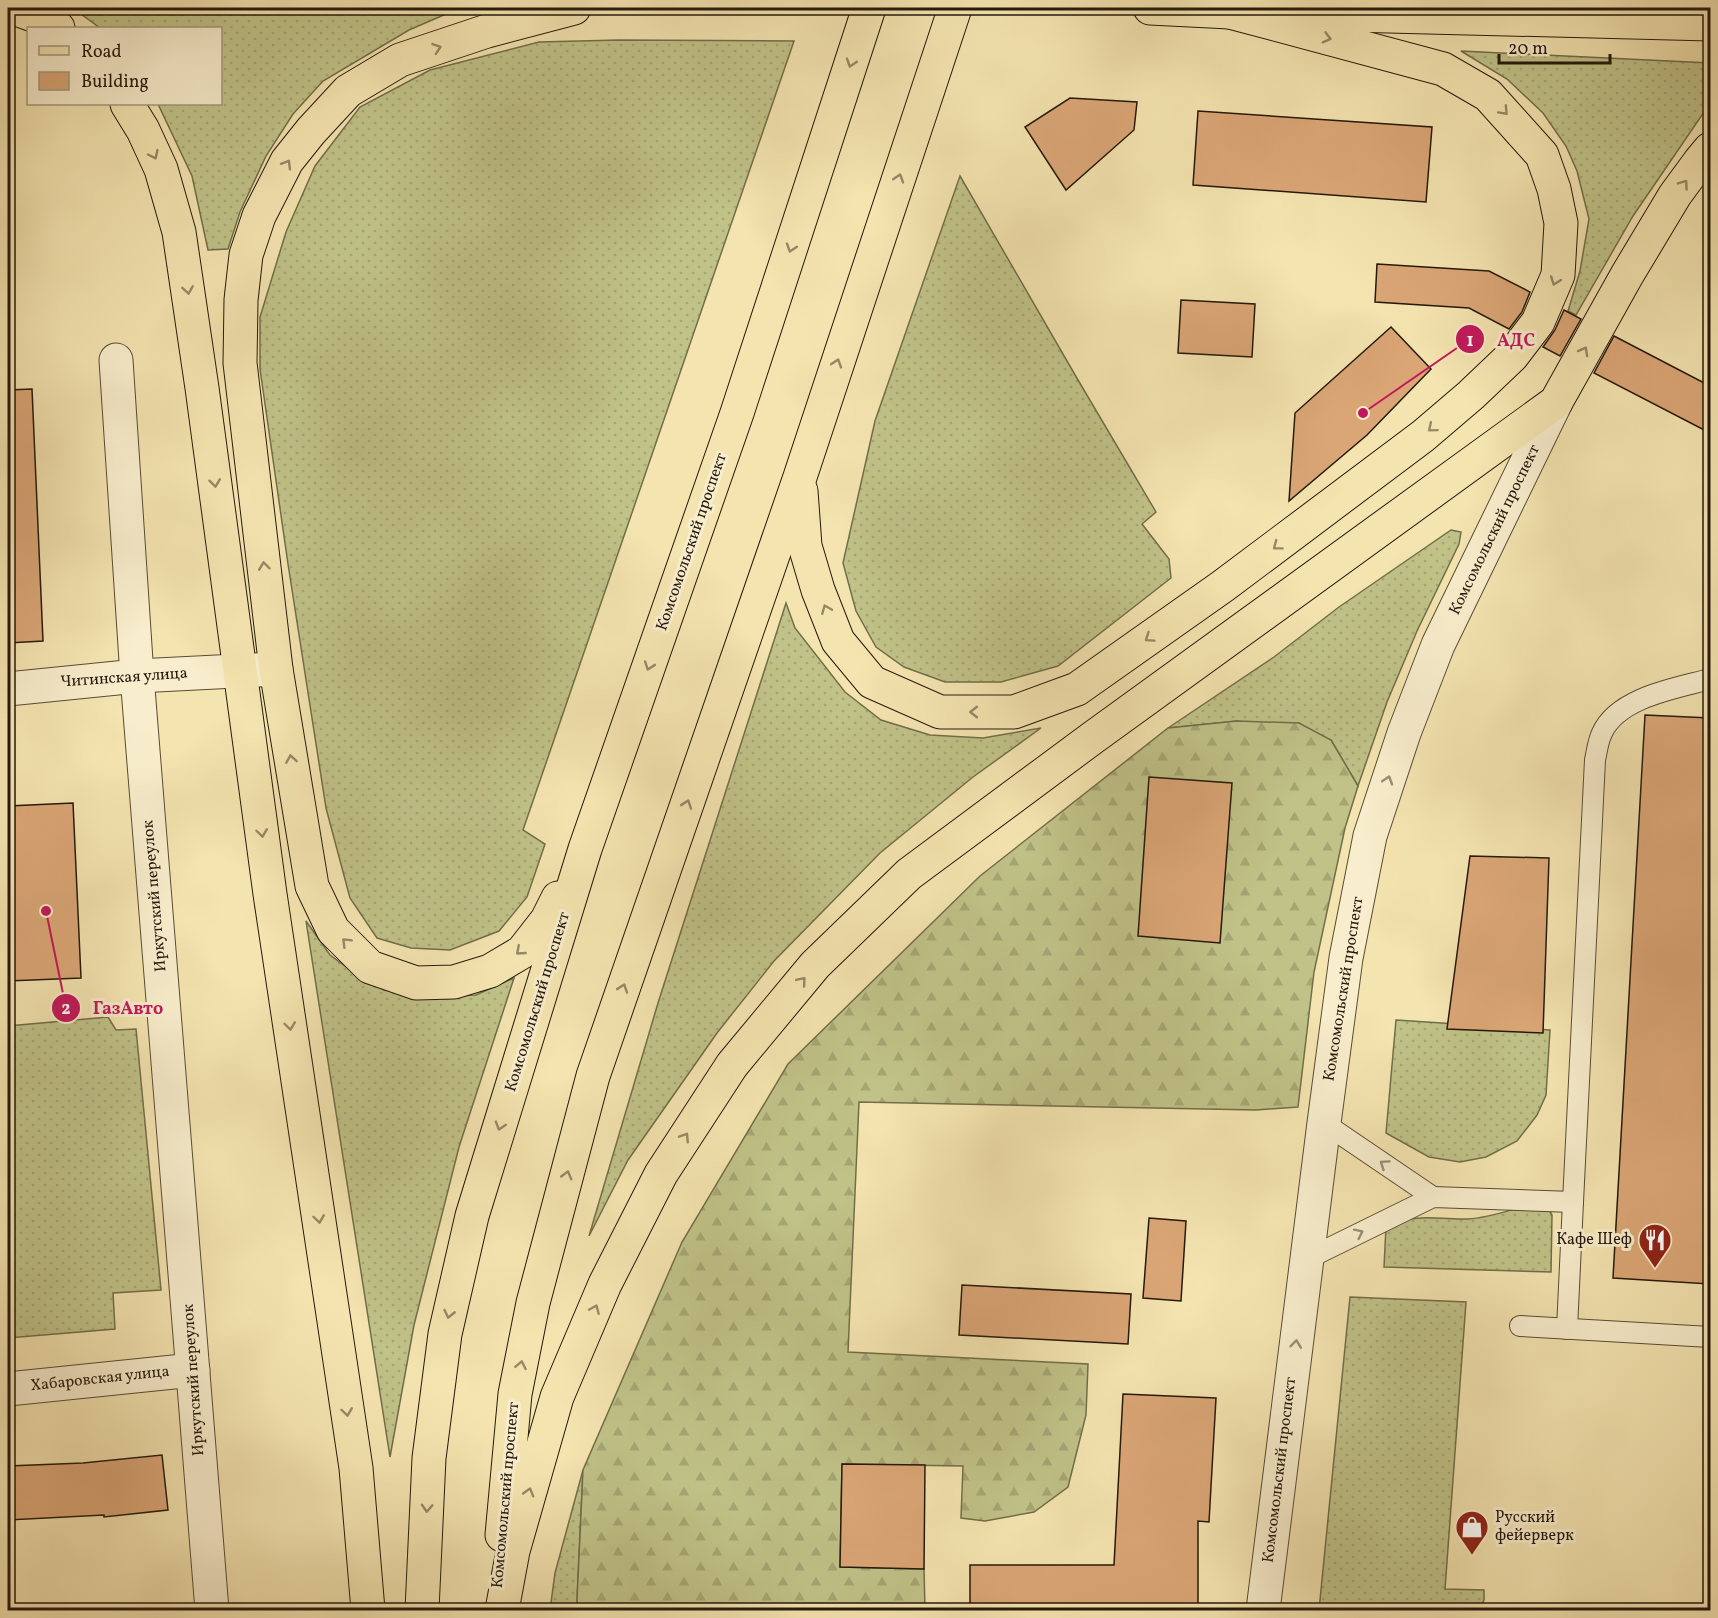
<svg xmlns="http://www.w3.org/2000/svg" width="1718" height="1618" viewBox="0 0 1718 1618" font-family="Vollkorn,serif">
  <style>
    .grass { fill: url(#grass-dots); stroke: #726e4a; stroke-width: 1.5 }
    .forest { fill: url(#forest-firs); stroke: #726e4a; stroke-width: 1.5 }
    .building { fill: #dba676; stroke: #24190c; stroke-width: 1.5 }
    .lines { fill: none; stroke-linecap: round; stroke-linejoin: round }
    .service-casing { stroke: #584c35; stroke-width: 22 }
    .minor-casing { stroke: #584c35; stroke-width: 35 }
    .primary-casing { stroke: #24190c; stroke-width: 35 }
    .service { stroke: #f8edcc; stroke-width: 20 }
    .minor { stroke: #f8edcc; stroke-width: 33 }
    .primary { stroke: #f4e4b0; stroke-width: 33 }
    .oneway { stroke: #968966 }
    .oneway2 { stroke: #998e76 }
    .labels { text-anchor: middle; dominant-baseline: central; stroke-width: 6; stroke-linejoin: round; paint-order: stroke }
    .street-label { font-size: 16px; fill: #24190c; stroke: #f8edcc }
    .poi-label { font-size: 16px; fill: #24190c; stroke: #f8edcc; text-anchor: end }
    .leader { fill: none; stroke: #c2185b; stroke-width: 2 }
    .callout-dot { fill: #c2185b; stroke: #f8edcc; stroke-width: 2 }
    .mark-label { font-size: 18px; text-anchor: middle; font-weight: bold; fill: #fff }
    .callout-label { font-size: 18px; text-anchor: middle; font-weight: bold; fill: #c2185b; stroke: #f8edcc; stroke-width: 6; stroke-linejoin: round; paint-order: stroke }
  </style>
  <defs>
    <pattern id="grass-dots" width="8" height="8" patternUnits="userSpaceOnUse" patternTransform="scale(1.5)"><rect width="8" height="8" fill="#c0c288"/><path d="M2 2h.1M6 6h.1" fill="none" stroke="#a5a674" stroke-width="1.8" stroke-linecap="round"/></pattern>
    <pattern id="forest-firs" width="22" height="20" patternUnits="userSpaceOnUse" patternTransform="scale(1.5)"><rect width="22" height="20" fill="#c0c288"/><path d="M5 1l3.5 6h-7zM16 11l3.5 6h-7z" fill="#a5a674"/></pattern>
  </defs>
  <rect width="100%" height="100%" fill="#f4e4b0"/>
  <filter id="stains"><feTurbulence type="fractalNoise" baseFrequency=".00333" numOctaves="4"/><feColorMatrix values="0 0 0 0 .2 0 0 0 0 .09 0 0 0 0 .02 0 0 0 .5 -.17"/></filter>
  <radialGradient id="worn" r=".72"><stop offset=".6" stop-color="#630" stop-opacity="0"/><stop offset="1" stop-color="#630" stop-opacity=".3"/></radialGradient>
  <g class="grass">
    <path d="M73,8h387l-51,22 -86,51 -30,33 -27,42 -26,56 -12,37 -20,1 -16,-74 -34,-72h62v-76h-120z"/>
    <path d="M619,40l175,1 -271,789 22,14 -18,53 -28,34 -49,19 -39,-2 -34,-10 -27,-40 -24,-90 -38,-244 -28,-195v-52l26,-85 29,-66 45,-59 70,-37 109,-28z"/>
    <path d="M1461,51l249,12v44l-6,5 -71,104 -57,99 -8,-4 12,-40 9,-52 -12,-48 -11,-25 -23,-33 -36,-34z"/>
    <path d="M960,176l118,204 78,132 -14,12 27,35 2,19 -113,88 -57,16h-56l-41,-15 -28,-20 -20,-36 -13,-48 32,-142z"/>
    <path d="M1451,530l10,2 -2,12 -42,87 -30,71 -29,84 -27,-46 -94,-19 -69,7 106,-71 65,-50z"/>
    <path d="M786,603l9,25 50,64 36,28 49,15 53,3 58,-10 -68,49 -93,76 -106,108 -57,72 -89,127 -39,76 69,-233z"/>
    <path d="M306,921l24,34 22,16 32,19 42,7 50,-2 38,-17 -55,169 -45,178 -24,132z"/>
    <path d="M108,1017l8,13 20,-1 25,261 -48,3 2,36 -107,9v-312z"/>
    <path d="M1396,1020l154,10 -4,65 -9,20 -20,26 -31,16 -26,5 -31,-5 -43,-24z"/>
    <path d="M1546,1205l6,10 -1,57 -167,-5 2,-40c34,-15 49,-7 82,-8 18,-1 33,-6 50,-11 9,-2 19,-2 28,-3z"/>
    <path d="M1350,1297l116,5 -21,287 39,1v10l-5,10h-160z"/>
    <path d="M583,1470l-6,130 1,10h-28l5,-37z"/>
  </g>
  <g class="forest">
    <path d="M1237,721l62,2 32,17 27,46 -13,42 -31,144 -16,135 -42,3 -397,-8 -11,250 240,12 -2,51 -18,72 -34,25 -49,9 -24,-3 2,-52 -121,-2 -2,103 84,2 1,41h-347l-1,-10 6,-130 99,-228 106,-178 192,-188 188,-148z"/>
    <path d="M984,1607h181v3h-183z"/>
  </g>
  <g class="building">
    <path d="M1070,98l67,4 -3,28 -68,60 -41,-63z"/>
    <path d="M1198,111l234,16 -6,75 -233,-17z"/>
    <path d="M1377,264l112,7 41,21 -8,20 -13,17 -40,-21 -94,-6z"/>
    <path d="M1181,300l74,4 -3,53 -74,-4z"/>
    <path d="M1564,310l17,9 -21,37 -17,-9 12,-17z"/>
    <path d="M1391,327l40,42 -64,66 -78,66 6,-88z"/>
    <path d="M1614,336l96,50v47l-116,-60z"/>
    <path d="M32,389l11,252 -35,2v-253z"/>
    <path d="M1645,715l65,3v566l-97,-6z"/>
    <path d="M1149,777l83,6 -12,160 -82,-7z"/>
    <path d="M73,803l8,175 -73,3v-175z"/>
    <path d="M1470,856l79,2 -6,175 -96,-4z"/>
    <path d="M1149,1218l37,3 -5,80 -38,-3z"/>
    <path d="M962,1285l169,9 -3,50 -169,-9z"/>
    <path d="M1123,1394l93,4 -7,124 -11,-1v90h-33v-4h-181l-14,-4v-38h144z"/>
    <path d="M162,1455l6,55 -64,7v-2l-96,5v-54l75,-3z"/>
    <path d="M842,1464l83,1 -1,104 -84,-2z"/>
  </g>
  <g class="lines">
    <g class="service-casing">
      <g id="service">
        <path d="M1324,1123l109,74"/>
        <path d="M1307,1259l126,-62 140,5 22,-442c2,-9 3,-19 7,-27 16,-36 75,-45 108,-54"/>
        <path d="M1520,1326l190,11"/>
        <path d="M1567,1329l6,-127"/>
      </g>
    </g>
    <g class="minor-casing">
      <g id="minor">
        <path d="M116,360l21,316 75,934"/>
        <path d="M8,689l129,-13 139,-7"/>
        <path d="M8,1389l185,-19"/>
        <path d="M1263,1610l61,-487 22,-165 24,-122 34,-103 34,-88 118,-243"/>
      </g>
    </g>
    <g class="primary-casing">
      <g id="primary">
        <path d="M14,8l35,13 9,7"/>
        <path d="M1150,8l80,4 480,12"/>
        <path d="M127,104l16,26 18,39 18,63 23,156 68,506 86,574 12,142"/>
        <path d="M801,491l4,55 13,44 20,51 34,41 68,30h74l63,-23 146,-103 200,-150 48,-41 41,-39 26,-34 20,-47 3,-52 -7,-34 -12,-34 -54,-60 -45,-26 -213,-57"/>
        <path d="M558,898l-11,22 -25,32 -32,19 -36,11 -38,1 -46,-16 -37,-37 -21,-44 -36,-217 -36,-306 1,-63 5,-45 13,-39 28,-55 24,-30 37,-40 52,-31 87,-29 87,-23"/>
        <path d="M502,1535l13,-141 18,-91 60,-227 207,-599 155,-469"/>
        <path d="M422,1610l7,-152 16,-124 27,-118 113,-367 152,-436 132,-405"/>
        <path d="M502,1610l11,-59 44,-154 48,-113 56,-110 71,-109 83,-100 94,-91 182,-135 465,-337 71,-127 48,-80 25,-34 10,-12"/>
      </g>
    </g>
    <use href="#service" class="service"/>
    <use href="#minor" class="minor"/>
    <use href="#primary" class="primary"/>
  </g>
  <defs><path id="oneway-chevron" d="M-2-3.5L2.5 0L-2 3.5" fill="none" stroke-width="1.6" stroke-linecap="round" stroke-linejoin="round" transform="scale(1.5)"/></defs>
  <g class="oneway">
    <use href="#oneway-chevron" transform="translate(1327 38) rotate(15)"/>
    <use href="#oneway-chevron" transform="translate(437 48) rotate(-19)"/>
    <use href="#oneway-chevron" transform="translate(851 63) rotate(108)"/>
    <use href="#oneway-chevron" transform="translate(1504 111) rotate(47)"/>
    <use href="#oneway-chevron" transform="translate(154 155) rotate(65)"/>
    <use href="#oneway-chevron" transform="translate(287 164) rotate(-59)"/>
    <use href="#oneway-chevron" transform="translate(899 178) rotate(-72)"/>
    <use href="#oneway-chevron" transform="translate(1684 184) rotate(-55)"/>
    <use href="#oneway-chevron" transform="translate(791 248) rotate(108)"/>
    <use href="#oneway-chevron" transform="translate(1555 281) rotate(110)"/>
    <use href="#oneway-chevron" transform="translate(188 290) rotate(81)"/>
    <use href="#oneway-chevron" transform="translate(1584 351) rotate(-61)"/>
    <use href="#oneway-chevron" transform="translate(837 363) rotate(-72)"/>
    <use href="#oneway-chevron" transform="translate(1432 428) rotate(140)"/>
    <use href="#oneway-chevron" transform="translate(215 483) rotate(83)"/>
    <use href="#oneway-chevron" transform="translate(1277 546) rotate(143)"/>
    <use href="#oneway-chevron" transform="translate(264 566) rotate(-97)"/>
    <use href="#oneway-chevron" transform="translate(826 609) rotate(-112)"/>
    <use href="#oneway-chevron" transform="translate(1149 638) rotate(145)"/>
    <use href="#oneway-chevron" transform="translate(649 666) rotate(109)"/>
    <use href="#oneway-chevron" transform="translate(974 712) rotate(180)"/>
    <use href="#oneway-chevron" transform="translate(291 759) rotate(-99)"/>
    <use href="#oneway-chevron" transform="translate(687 804) rotate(-71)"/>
    <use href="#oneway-chevron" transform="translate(262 833) rotate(82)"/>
    <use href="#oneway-chevron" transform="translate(346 942) rotate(-135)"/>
    <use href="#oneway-chevron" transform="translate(520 951) rotate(139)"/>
    <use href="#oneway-chevron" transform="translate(802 981) rotate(-50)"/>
    <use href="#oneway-chevron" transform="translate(623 988) rotate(-71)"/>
    <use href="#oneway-chevron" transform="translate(290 1026) rotate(82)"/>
    <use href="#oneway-chevron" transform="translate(500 1126) rotate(107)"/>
    <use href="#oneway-chevron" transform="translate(685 1137) rotate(-57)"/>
    <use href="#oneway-chevron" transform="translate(567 1175) rotate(-75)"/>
    <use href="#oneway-chevron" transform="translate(319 1219) rotate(82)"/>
    <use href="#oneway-chevron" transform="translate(595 1309) rotate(-67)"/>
    <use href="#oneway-chevron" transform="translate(449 1314) rotate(103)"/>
    <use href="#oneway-chevron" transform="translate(521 1365) rotate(-79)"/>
    <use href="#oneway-chevron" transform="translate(347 1412) rotate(82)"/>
    <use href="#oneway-chevron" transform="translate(529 1492) rotate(-74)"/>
    <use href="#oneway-chevron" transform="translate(427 1508) rotate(93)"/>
  </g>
  <g class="oneway2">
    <use href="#oneway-chevron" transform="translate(1388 780) rotate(-72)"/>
    <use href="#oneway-chevron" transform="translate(1384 1164) rotate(-146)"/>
    <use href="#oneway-chevron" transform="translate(1359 1233) rotate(-26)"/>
    <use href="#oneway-chevron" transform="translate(1296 1344) rotate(-83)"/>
  </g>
  <defs>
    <g id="restaurant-pin" transform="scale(1.725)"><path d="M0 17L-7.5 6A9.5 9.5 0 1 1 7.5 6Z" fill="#8f2418" stroke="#f8edcc"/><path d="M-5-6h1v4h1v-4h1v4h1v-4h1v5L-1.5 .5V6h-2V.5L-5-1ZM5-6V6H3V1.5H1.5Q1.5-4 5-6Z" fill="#fff"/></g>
    <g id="shop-pin" transform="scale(1.725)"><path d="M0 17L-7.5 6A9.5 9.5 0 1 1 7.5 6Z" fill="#8f2418" stroke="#f8edcc"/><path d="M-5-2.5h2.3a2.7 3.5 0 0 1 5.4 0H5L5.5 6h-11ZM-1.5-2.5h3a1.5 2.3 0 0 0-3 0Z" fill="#fff"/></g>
  </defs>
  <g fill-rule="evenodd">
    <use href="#restaurant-pin" x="1655" y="1240"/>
    <use href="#shop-pin" x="1472" y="1527"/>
  </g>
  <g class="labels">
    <g class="street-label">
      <text transform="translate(1495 530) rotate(-64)">Комсомольский проспект</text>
      <text transform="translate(692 542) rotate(-71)">Комсомольский проспект</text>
      <text transform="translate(124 678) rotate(-4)">Читинская улица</text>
      <text transform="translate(155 896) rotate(-95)">Иркутский переулок</text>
      <text transform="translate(1344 989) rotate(-81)">Комсомольский проспект</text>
      <text transform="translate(538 1002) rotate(-73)">Комсомольский проспект</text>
      <text transform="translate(100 1379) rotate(-6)">Хабаровская улица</text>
      <text transform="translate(194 1380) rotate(-94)">Иркутский переулок</text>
      <text transform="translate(1280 1470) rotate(-83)">Комсомольский проспект</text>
      <text transform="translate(506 1495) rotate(-85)">Комсомольский проспект</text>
    </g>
    <g class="poi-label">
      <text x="1632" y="1240">Кафе Шеф</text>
      <text x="1495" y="1518" text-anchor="start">Русский<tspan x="1495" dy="18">фейерверк</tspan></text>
    </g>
  </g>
  <path class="leader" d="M1363 413L1470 339M46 911L66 1008"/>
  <g class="callout-dot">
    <circle cx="1363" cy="413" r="6"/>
    <circle cx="46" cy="911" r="6"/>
    <circle cx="1470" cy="339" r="15"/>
    <circle cx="66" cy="1008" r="15"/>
  </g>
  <g class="mark-label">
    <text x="1470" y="346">1</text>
    <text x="66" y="1014">2</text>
  </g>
  <g class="callout-label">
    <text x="1516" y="346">АДС</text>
    <text x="128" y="1014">ГазАвто</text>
  </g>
  <rect width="1718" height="1618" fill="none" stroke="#f4e4b0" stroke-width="30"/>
  <rect x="9" y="9" width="1700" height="1600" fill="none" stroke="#24190c" stroke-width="3"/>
  <rect x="15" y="15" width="1688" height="1588" fill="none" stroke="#24190c" stroke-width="1.5"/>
  <rect x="27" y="27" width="195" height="78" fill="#f8edcc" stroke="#a3987f" stroke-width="1.5"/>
  <rect x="39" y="46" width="30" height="9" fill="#f4e4b0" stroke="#a3987f" stroke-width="1.5"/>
  <text x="81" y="57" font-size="18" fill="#24190c">Road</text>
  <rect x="39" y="72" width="30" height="18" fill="#dba676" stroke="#a3987f" stroke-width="1.5"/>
  <text x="81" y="87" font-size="18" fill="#24190c">Building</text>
  <path d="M1499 54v9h111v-9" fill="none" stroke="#24190c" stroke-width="3"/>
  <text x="1508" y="54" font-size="18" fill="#24190c" stroke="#f8edcc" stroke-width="4.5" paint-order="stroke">20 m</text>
  <rect width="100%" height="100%" filter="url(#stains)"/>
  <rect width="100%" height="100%" fill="url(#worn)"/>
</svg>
